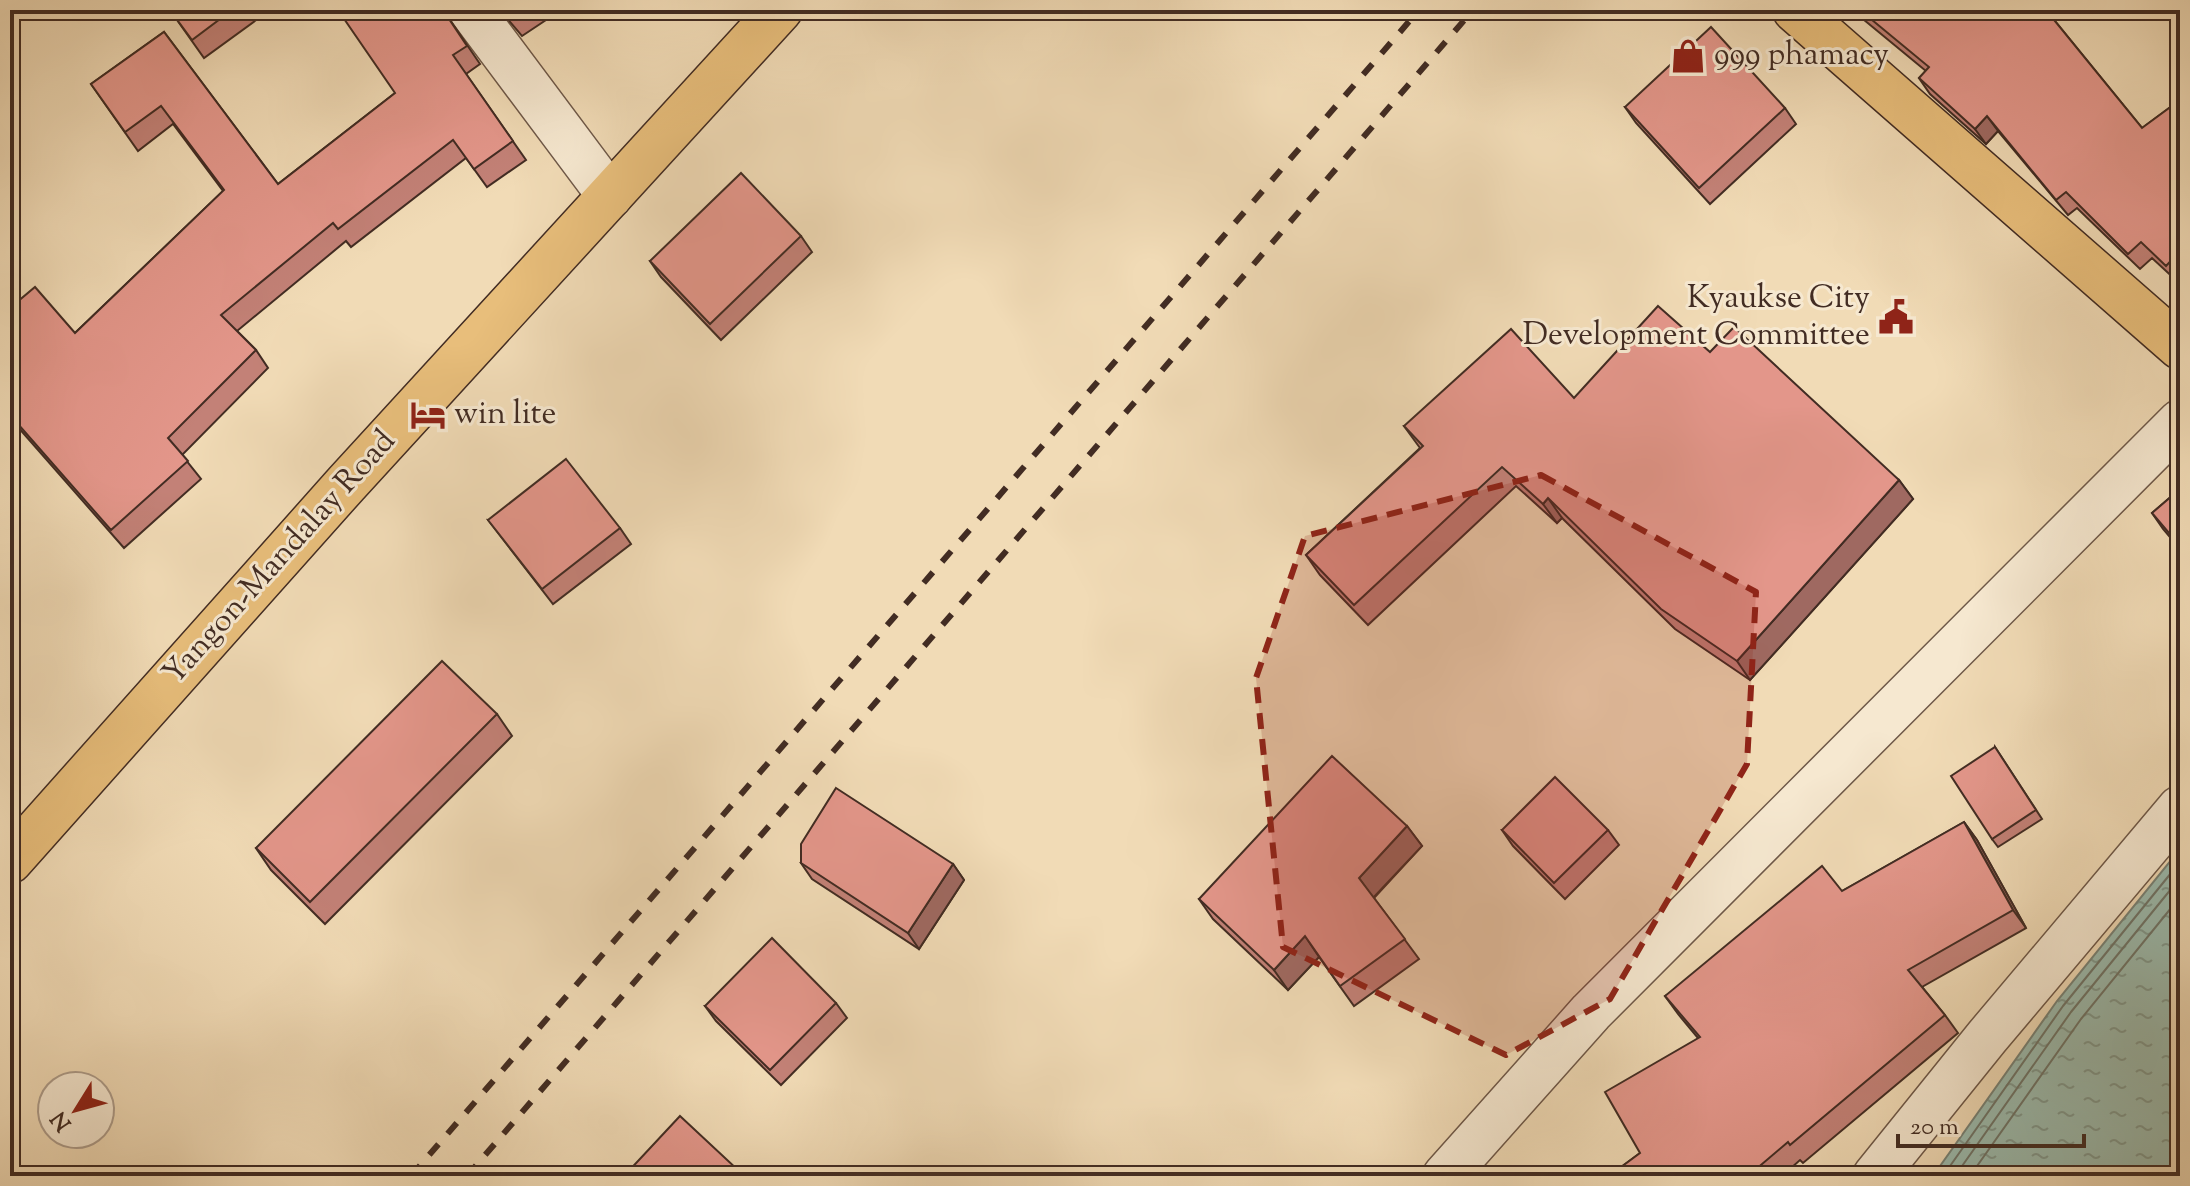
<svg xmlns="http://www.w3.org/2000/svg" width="2190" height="1186" viewBox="0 0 2190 1186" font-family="'Sorts Mill Goudy',serif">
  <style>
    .water { fill: url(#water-ripples); stroke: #778276; stroke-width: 2 }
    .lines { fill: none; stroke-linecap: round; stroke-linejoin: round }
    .shore { stroke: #6e7468; stroke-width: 2 }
    .minor-casing { stroke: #6e5848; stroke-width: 47 }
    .major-casing { stroke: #422c23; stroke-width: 47 }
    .highway-casing { stroke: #422c23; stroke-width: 47 }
    .minor { stroke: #f6e8d0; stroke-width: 44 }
    .major { stroke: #e8be7b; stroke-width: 44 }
    .highway { stroke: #e8be7b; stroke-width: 44 }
    .rail { stroke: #422c23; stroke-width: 6; stroke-dasharray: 14 14; stroke-linecap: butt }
    .wall { fill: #c38177; stroke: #422c23; stroke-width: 2 }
    .shaded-wall { fill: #9f6961; stroke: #422c23; stroke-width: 2 }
    .building { fill: #e3968a; stroke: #422c23; stroke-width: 2 }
    .marked { fill: #8f2418; fill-opacity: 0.2; stroke: #8f2418; stroke-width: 6; stroke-dasharray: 16 10; stroke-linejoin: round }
    .labels { text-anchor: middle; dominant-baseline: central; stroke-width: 6; stroke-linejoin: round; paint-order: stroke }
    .poi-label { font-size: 32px; fill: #422c23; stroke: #f6e8d0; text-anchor: start }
    .street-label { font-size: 32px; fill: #422c23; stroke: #f6e8d0 }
  </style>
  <defs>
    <pattern id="water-ripples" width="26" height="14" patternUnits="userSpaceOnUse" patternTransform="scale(2)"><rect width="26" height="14" fill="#9bbbae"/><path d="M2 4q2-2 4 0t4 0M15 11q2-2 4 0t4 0" fill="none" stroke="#80988d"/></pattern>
  </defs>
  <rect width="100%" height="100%" fill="#f1dbb6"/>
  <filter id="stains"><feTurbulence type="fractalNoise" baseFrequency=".0025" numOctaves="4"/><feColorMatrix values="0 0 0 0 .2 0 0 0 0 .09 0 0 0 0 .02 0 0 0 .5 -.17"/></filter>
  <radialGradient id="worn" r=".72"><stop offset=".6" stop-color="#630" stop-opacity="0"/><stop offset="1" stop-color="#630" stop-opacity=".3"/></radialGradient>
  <path class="water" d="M2180,849v327h-247l124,-175z"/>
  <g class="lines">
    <g class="shore">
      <path d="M1943,1176l120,-170 117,-144"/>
      <path d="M1955,1176l116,-164 109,-134"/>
      <path d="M1970,1176l111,-157 99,-122"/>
    </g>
    <g class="minor-casing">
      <g id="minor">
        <path d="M471,10l139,186"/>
        <path d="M1445,1176l146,-164 589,-590"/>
        <path d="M1875,1176l112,-139 193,-229"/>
      </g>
    </g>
    <g class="major-casing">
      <path id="major" d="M1795,10l385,337"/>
    </g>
    <g class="highway-casing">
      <path id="highway" d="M10,861l336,-377 434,-474"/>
    </g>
    <use href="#minor" class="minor"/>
    <use href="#major" class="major"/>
    <use href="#highway" class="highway"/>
    <g class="rail">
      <path d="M411,1176l1008,-1166"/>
      <path d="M467,1176l1006,-1166"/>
    </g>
  </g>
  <g class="wall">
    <path d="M170,10h100l-66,48z"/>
    <path d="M500,10h61l-39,26z"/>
    <path d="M1852,10h194l96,118 38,-28v178l-3,3 -25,-23 -12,11 -63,-61 -9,7 -70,-84 -12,13 -56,-50 -11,-16 7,-7z"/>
    <path d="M446,14l34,50 -14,10 60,86 -39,27 -21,-29 -115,89 -5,-6 -109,90 19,19 12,18 -86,87 19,24 -77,69 -114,-130v-110l65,25 148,-142 -50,-67 -35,27 -47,-67 73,-52 114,152 117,-91z"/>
    <path d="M1625,107l160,1 11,16 -86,80 -74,-81z"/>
    <path d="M801,236l11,16 -91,88 -60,-63 -11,-16z"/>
    <path d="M1710,352l189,128 14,19 -163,181 -75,-51 -113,-111 -5,5 -41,-37 -148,139 -48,-50 -14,-20 114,-107 -16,-22 170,-28z"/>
    <path d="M2180,489v60l-17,-20 -11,-16z"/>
    <path d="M488,520l132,8 11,16 -78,60z"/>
    <path d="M497,714l15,22 -187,188 -54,-54 -15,-22z"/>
    <path d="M1995,747l47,72 -44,28 -6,-8z"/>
    <path d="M1964,822l13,18 49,88 -104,59 23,28 13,18 -155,130 -3,-3 -18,16h-173l31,-23 58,-115 -20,-24 -13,-18 177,-105z"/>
    <path d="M1407,826l15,20 -48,52 45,61 -65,47 -35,-49 -31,33 -75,-71 -14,-20z"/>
    <path d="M1502,830h106l11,15 -54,54 -52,-53z"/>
    <path d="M801,863l152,1 11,16 -45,69 -107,-70z"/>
    <path d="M836,1003l11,15 -66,67 -65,-64 -11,-15z"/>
  </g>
  <g class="shaded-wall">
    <path d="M1987,116l11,15 -12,13 -11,-15z"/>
    <path d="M1899,480l14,19 -163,181 -13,-19z"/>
    <path d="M1548,498l14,20 -5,5 -14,-19z"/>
    <path d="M1964,822l13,18 49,88 -13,-18z"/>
    <path d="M1407,826l15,20 -49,52 -14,-20z"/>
    <path d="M953,864l11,16 -45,69 -11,-16z"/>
    <path d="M1305,936l14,21 -31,33 -14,-20z"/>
  </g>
  <g class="building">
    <path d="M170,10h62l-40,30z"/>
    <path d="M338,10h105l24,36 -14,9 60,86 -39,28 -21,-29 -115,89 -5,-6 -112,92 35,35 -88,88 20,23 -77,69 -101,-115v-107l25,-21 40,46 149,-143 -63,-84 -36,26 -34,-48 73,-52 114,152 117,-91z"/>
    <path d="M502,10h19l-12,8z"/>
    <path d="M1860,10h186l96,118 38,-28v151l-14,15 -25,-24 -13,12 -62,-62 -10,8 -69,-84 -12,13 -56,-51 10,-11z"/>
    <path d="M1711,27l74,81 -86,80 -74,-81z"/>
    <path d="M741,173l60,63 -91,88 -60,-63z"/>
    <path d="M1658,306l52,46 24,-25 165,153 -162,181 -76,-52 -113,-111 -5,6 -41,-37 -148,138 -48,-50 117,-109 -19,-20 107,-97 63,69z"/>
    <path d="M566,459l54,69 -78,61 -54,-69z"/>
    <path d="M2180,489v57l-28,-33z"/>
    <path d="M442,661l55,53 -187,188 -54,-54z"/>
    <path d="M1995,747l41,63 -44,29 -41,-63z"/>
    <path d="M1332,756l75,70 -48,52 46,61 -65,47 -35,-50 -31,34 -75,-71z"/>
    <path d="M1555,777l53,53 -54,53 -52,-53z"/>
    <path d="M836,788l117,76 -45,69 -107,-70v-19z"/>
    <path d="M1964,822l49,88 -105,60 37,45 -155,130 -2,-3 -40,34h-139l31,-23 -35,-61 95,-55 -35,-41 157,-130 20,25z"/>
    <path d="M772,938l64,65 -66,67 -65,-64z"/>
    <path d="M680,1116l59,55 -5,5h-110z"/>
  </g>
  <path class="marked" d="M1541,475l215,117 -9,172 -137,235 -104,56 -223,-108 -27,-269 49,-142z"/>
  <defs>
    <g id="shop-bare" transform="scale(2.76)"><path d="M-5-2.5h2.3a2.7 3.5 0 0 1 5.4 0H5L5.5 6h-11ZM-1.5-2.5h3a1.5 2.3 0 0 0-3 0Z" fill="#8f2418" stroke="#f6e8d0" stroke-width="2.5" paint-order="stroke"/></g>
    <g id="civic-bare" transform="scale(2.76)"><path d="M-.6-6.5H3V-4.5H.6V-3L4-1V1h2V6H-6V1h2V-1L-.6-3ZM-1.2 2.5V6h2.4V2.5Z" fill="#8f2418" stroke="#f6e8d0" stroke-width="2.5" paint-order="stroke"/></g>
    <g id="hotel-bare" transform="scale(2.76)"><path d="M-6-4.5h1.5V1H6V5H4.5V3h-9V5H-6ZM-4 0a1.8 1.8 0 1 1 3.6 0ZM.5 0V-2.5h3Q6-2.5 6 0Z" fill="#8f2418" stroke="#f6e8d0" stroke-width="2.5" paint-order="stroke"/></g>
  </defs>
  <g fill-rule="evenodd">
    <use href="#shop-bare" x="1688" y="56"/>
    <use href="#civic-bare" x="1896" y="317"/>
    <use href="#hotel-bare" x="428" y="415"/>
  </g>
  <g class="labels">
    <g class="poi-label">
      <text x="1714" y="56">999 phamacy</text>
      <text x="1870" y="299" text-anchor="end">Kyaukse City<tspan x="1870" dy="37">Development Committee</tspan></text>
      <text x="454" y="415">win lite</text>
    </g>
    <g class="street-label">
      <text transform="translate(280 558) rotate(-48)">Yangon-Mandalay Road</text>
    </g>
  </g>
  <rect width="2190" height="1186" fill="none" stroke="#f1dbb6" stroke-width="40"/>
  <rect x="12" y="12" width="2166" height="1162" fill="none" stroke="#422c23" stroke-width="4"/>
  <rect x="20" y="20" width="2150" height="1146" fill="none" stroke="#422c23" stroke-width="2"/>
  <g transform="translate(76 1110) rotate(233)"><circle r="38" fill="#f6e8d0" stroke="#ae9d8b" stroke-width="2"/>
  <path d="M0-6L14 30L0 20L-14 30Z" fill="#8f2418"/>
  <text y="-12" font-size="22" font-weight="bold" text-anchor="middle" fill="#422c23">N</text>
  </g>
  <path d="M1898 1134v12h186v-12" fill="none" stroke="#422c23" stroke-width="4"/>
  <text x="1910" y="1134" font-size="24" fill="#422c23" stroke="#f6e8d0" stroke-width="6" paint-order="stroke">20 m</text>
  <rect width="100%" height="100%" filter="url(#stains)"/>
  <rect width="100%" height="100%" fill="url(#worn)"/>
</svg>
